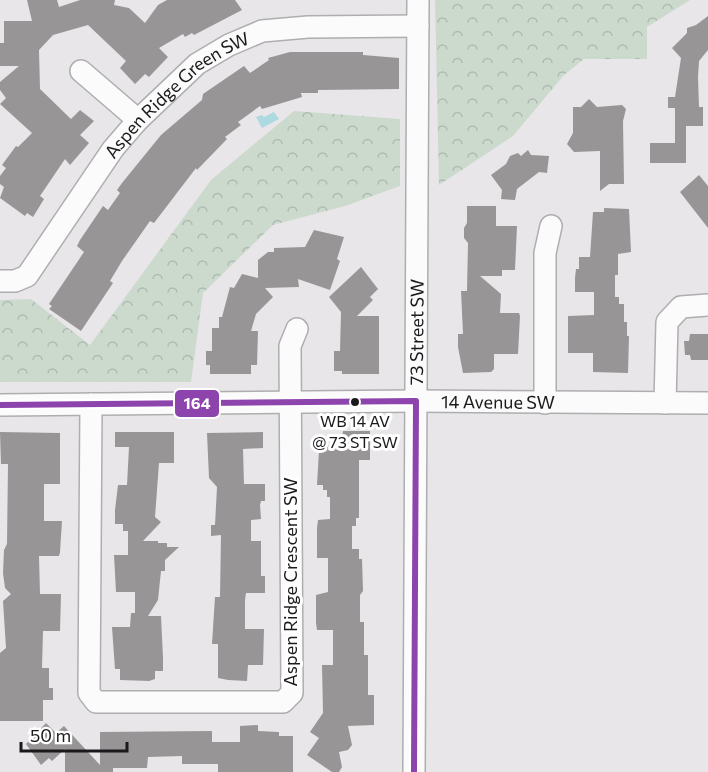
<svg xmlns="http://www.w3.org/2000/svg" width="708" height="772" viewBox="0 0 708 772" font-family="Commissioner,sans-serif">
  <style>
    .forest { fill: url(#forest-crowns) }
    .water { fill: #add9e0 }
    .building { fill: #979596 }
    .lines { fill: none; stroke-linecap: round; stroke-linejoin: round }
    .minor-casing { stroke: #aeadaf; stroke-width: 24 }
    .minor { stroke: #fcfbfc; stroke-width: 21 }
    .bus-1-casing { stroke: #fff; stroke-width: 10 }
    .bus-1 { stroke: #8e44ad; stroke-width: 6 }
    .bus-dot { fill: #1a191b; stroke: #fff; stroke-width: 2 }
    .labels { text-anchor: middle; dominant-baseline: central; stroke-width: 6; stroke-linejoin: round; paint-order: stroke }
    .bus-label { font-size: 16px; fill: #1a191b; stroke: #fff }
    .street-label { font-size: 18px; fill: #1a191b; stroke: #fff }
    .line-badge { stroke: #fff; stroke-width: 2 }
    .badge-label { font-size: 16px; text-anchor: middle; font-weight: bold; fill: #fff }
  </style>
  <defs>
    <pattern id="forest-crowns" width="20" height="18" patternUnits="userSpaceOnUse" patternTransform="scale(1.5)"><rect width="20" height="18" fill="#ccdace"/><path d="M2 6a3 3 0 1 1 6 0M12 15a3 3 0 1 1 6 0" fill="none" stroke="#afbab0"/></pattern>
  </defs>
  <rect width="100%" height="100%" fill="#e8e6e9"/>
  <g class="forest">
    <path d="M435,0h255l-43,27v32h-63l-20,16 -51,61 -74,49z"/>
    <path d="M294,111l106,8v67l-55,20 -72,19 -70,68 -12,89h-191v-82l31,-1 59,46 121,-165z"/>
  </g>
  <path class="water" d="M274,112l5,7 -17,9 -6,-11 6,-2 2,2z"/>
  <g class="building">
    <path d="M27,0h30l2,7 21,-7h35l-1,5 15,3 16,15 13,-18 9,-5h68l7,10 -48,25 -2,-2 -7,4 -2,-3 -24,14 9,9 -19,20 -4,-3 -10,10 -15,-16 6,-7 -38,-36 -35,10 -14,15 1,39 31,30 9,-9 14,11 -14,14 9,8 -19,22 -5,-6 -25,37 4,3 -11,18 -6,-4 -2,3 -25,-18 4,-11 -4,-3v-8l6,-8 -4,-3 14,-19 2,1 14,-14 -32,-29 6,-6 -6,-8v-8l19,-16h-19v-23h4v-22h28z"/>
    <path d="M708,16v34l-9,11 -1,16 1,30h4v19h-17v37h-36v-20h25v-35h-7v-11h7l6,-39 -9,-10 15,-15v-5l9,-3z"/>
    <path d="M290,52h73v3l36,3v31l-81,1v3h-17l1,4 -40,12 -2,-3 -22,16 3,3 -16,12 2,2 -30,31 -1,-2 -42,55 -4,-2 -28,40 -12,20 3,2 -32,48 -32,-22 3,-3 -3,-2 35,-52 -7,-6 3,-6 23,-34 5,4 12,-17 -3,-3 5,-7 39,-48 41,-35 1,-6 41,-28 6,7 19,-13 -1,-2z"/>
    <path d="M589,99l8,8 25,-2 4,4 -3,12 1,63h-15l-9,7v-40l-26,1 -7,-8 6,-11v-26h8z"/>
    <path d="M528,150l3,5 18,1 -2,17 -8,-1 -22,17 -2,11 -14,-1 1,-9 -11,-15 15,-11 4,-8 8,-3 3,3z"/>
    <path d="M699,175l9,11v42l-28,-36z"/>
    <path d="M467,206h29v20h21l-2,44h-13v6h-22l21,18 -1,19h19l1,3 -2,38h-24v15l-3,3 -28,1 -5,-26v-13h5l-2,-43h6l1,-48 -4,-5v-10l3,-5z"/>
    <path d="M604,208l25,1 2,43 -13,2v21h-3v22h4v7h5v18h3v14h2l-1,37 -35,-1v-19h-25v-37l26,-1v-23h-19v-14l1,-9h3v-12h11l3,-45h11z"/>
    <path d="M314,230l30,7 -7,22 3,2 -10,29 -32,-11 1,8 -34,1 8,9 -17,17 -5,17h7l-1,34h-6v9h-41v-9h-4v-14h6v-23h7v-11h3l8,-30 4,1 8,-14 16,4v-18l10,-8h6v-4l31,-1z"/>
    <path d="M361,267l17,22 -8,8 3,3 -16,16h22v58h-37v-3h-8v-20h6l1,-39 -12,-15z"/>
    <path d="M690,334h18v26h-17l-1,-5h-5l-1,-14h5z"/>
    <path d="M343,431h27v29h-11v58h-3v8h-4v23h7v10h3l1,32 -3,4v27h4v33h4v40h6v30l-26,1 4,19 -4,5 -9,2 3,15 -3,5h-7l-25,-17 12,-17 -9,-6 13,-19 -1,-48h11v-35h-16l-1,-7v-28l12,-3v-34h-11v-30l1,-8 12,-1v-22h-3v-7h-4v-5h-6l2,-34 1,-5 21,-1z"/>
    <path d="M0,432l60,1v51h-16v37h18l-2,31 -1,4h-20l1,38h21l-1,37h-17l-1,37h7v20h4v12h-10v21h-43v-68l6,-5 -3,-47 8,-7 -6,-6 -2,-15 1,-23 3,-6 1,-80h-7z"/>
    <path d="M115,432h59v31h-15l-4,54 6,5 -18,19h15v2h9v4h12l-14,13v11h-4l-3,29 -10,16h13l2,42v13h-8v8l-6,2 -29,-1v-11h-5l-3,-42h18l1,-14h4v-21h-19l-2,-37h14v-24h-5v-7h-8v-14l3,-25h9l2,-38h-14z"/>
    <path d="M263,432v16l-20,1 1,35h21v17h-4l-1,4 1,14 -10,1v21h10v35h4v17h-19l-1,7v29h19l-1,36h-15l-1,16 -19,-1 -10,-2v-34h-6l3,-47h5l1,-62 -10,1v-11h4l2,-38 -8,-9 -2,-45z"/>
    <path d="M46,723l10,10 8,-7 36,39v-33l112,-1v11h28v-16l18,-1v6l21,1v4h14v36h-75v-8h-36v-8l-34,1 -1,11h-34v4h-48v-23l-13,12 -3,-3 -8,7 -15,-21z"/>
  </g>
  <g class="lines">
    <g class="minor-casing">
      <g id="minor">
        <path d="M81,71l57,49"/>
        <path id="s1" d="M0,281h15l12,-5 86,-127 25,-29 59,-56 32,-19 33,-14 46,-4 110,-1"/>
        <path d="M545,403v-150l6,-27"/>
        <path d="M665,403l2,-81 14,-15 27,-2"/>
        <path d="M91,404l-2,289 7,9h187l9,-9 -2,-347 7,-17"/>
        <path id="s2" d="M0,405l416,-4 292,2"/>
        <path id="s3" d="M414,772l4,-772"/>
      </g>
    </g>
    <use href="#minor" class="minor"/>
    <g class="bus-1-casing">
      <path id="bus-1" d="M0,405l416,-4 -2,371"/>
    </g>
    <use href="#bus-1" class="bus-1"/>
  </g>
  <circle class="bus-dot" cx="355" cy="402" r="5"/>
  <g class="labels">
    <g class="bus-label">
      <text x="355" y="420">WB 14 AV<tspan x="355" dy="21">@ 73 ST SW</tspan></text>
    </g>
    <g class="street-label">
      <text stroke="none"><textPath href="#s1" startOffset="266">Aspen Ridge Green SW</textPath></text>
      <text stroke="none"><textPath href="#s3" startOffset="440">73 Street SW</textPath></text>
      <text stroke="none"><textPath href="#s2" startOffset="498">14 Avenue SW</textPath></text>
      <text transform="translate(290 582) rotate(-90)">Aspen Ridge Crescent SW</text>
    </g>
  </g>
  <rect class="line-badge" x="174" y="389" width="46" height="29" rx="6" fill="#8e44ad"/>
  <g class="badge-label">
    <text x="197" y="409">164</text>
  </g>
  <path d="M21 742v9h106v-9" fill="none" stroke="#1a191b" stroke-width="3"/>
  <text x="30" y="742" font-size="18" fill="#1a191b" stroke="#ffffff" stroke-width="4.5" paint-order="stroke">50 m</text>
</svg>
